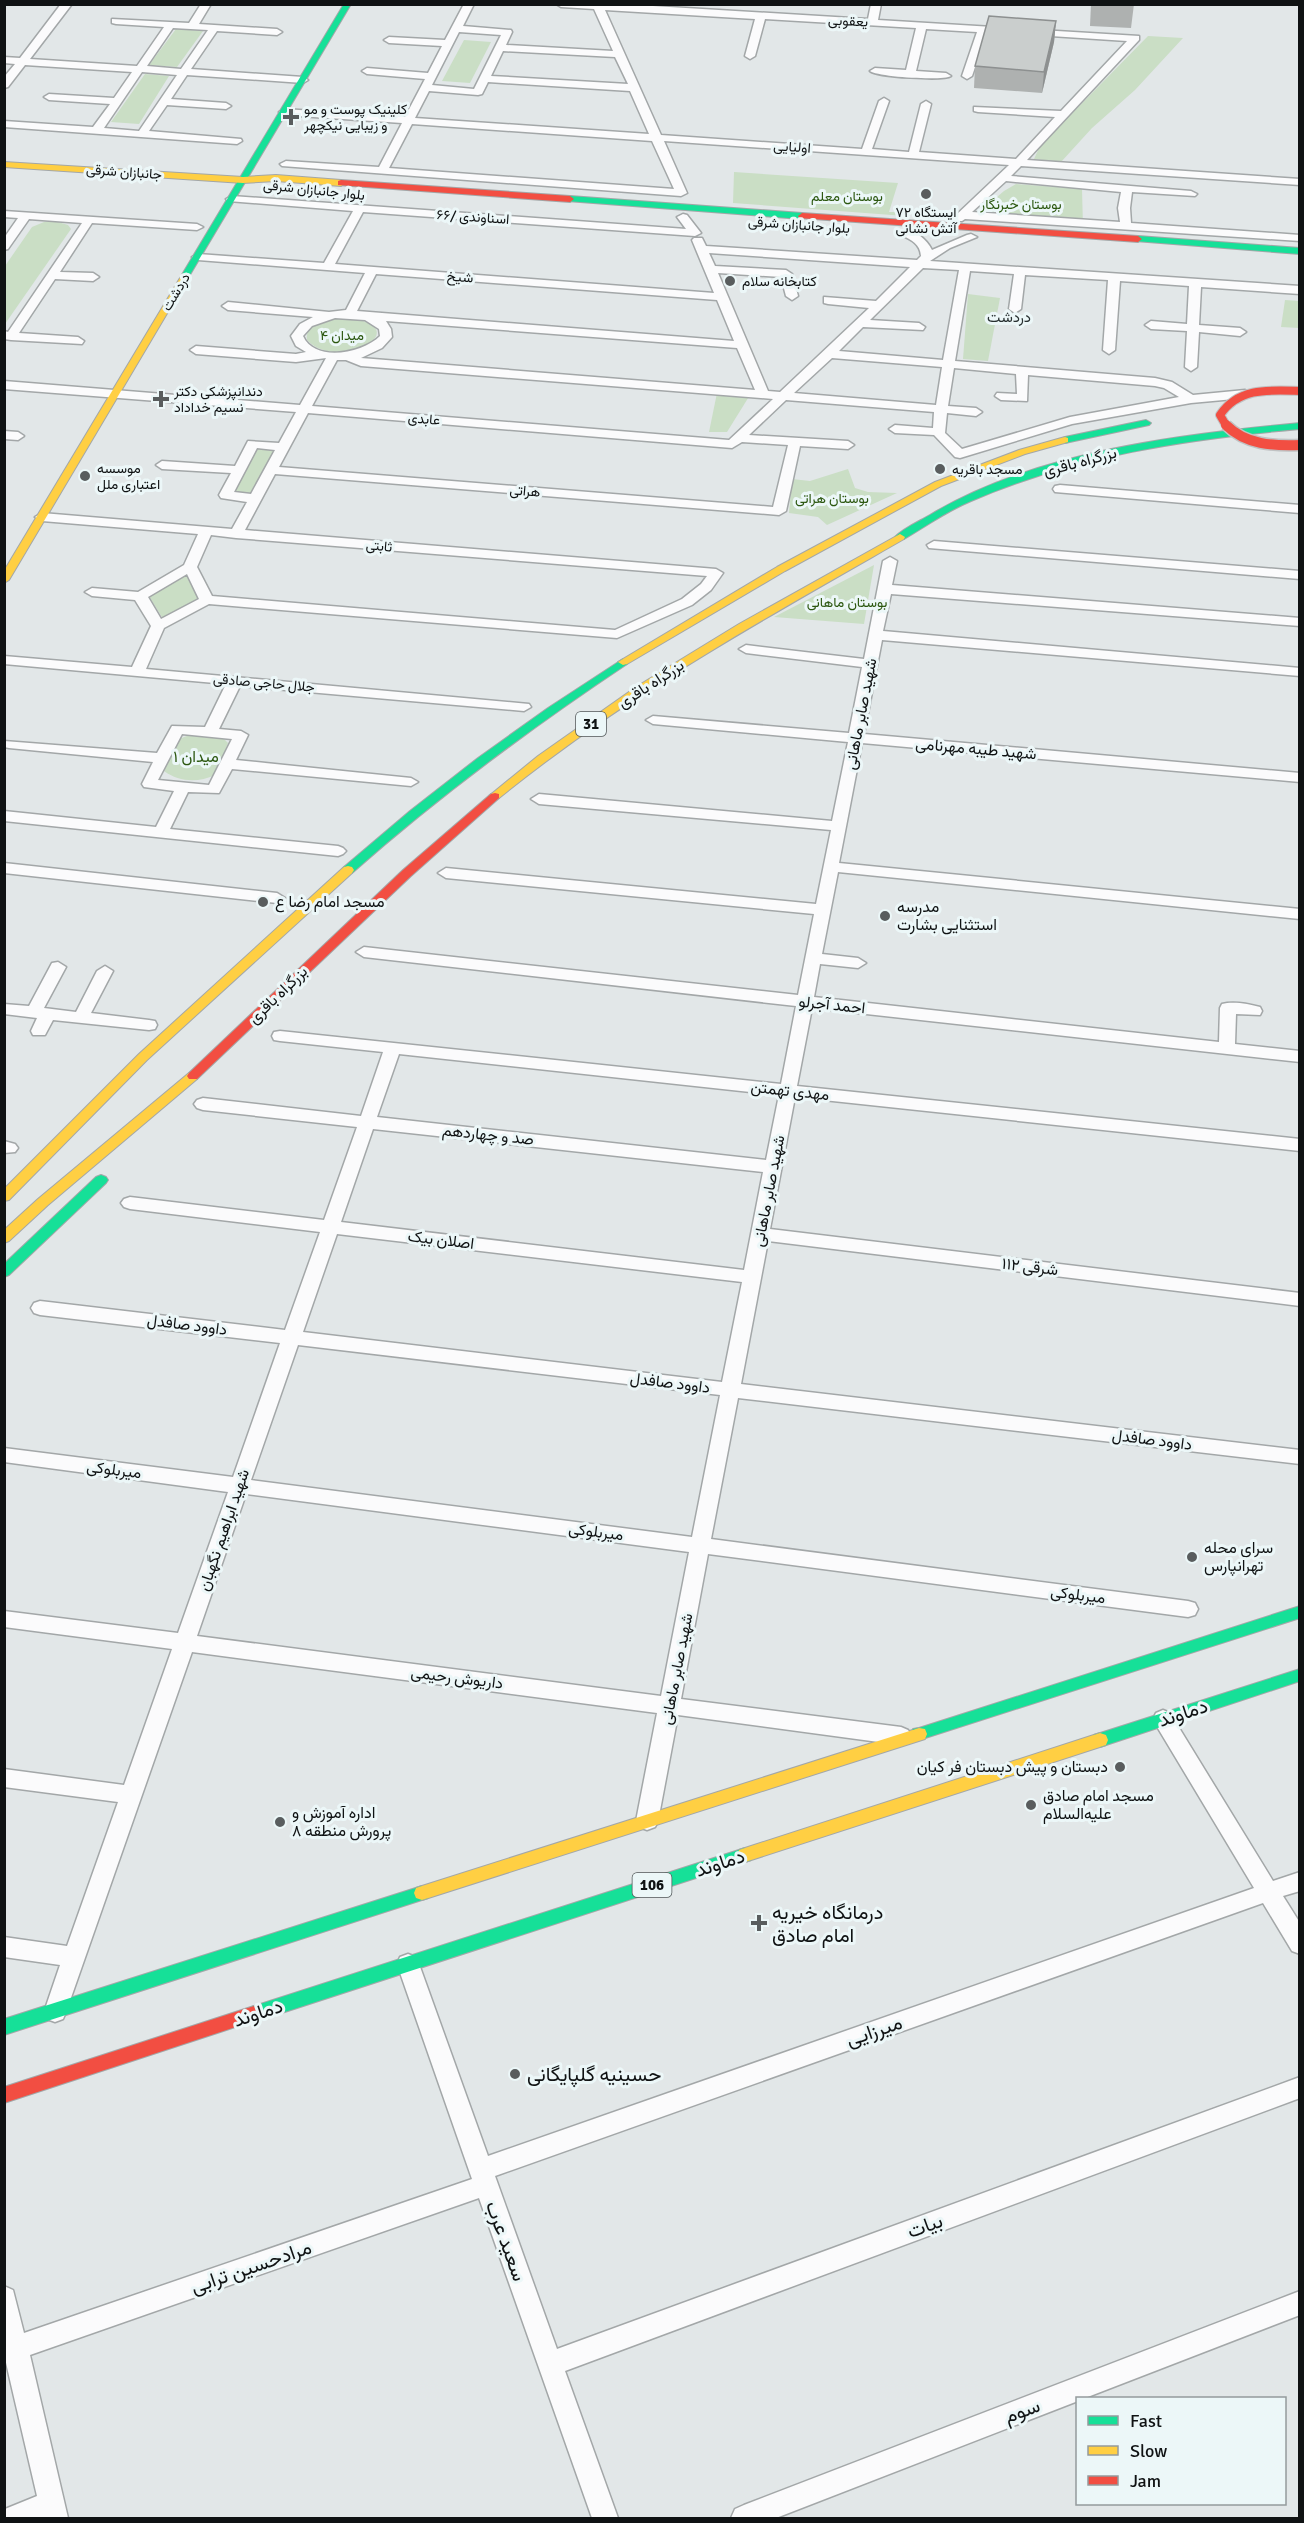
<svg xmlns="http://www.w3.org/2000/svg" width="1304" height="2523" viewBox="0 0 1304 2523" font-family="Signika,Vazirmatn,sans-serif">
  <style>
    .green { fill: #cadec5 }
    .lines { fill: none; stroke-linecap: round; stroke-linejoin: round }
    .street-casing { stroke: #a3a7a8; stroke-width: 3 }
    .fast-casing { stroke: #a3a7a8; stroke-width: 2 }
    .slow-casing { stroke: #a3a7a8; stroke-width: 2 }
    .jam-casing { stroke: #a3a7a8; stroke-width: 2 }
    .street { fill: #fbfbfc; fill-rule: evenodd }
    .fast { fill: #16e098; fill-rule: evenodd }
    .slow { fill: #ffcf43; fill-rule: evenodd }
    .jam { fill: #f24e42; fill-rule: evenodd }
    .jam-bridge-far1-casing { stroke: #c0c2c3; stroke-width: 10; stroke-linecap: butt }
    .jam-bridge-casing { stroke: #c0c2c3; stroke-width: 13; stroke-linecap: butt }
    .jam-bridge-far1 { stroke: #f24e42; stroke-width: 8 }
    .jam-bridge { stroke: #f24e42; stroke-width: 10 }
    .wall { fill: #aeb1b0 }
    .shaded-wall { fill: #8d9090 }
    .building { fill: #cacecd; stroke: #8d9090; stroke-width: 1.5 }
    .poi-dot { fill: #595d5e; stroke: #ecf7f8; stroke-width: 2 }
    .labels { text-anchor: middle; dominant-baseline: central; stroke-width: 6; stroke-linejoin: round; paint-order: stroke }
    .far-street-label { font-size: 14px; fill: #0f1213; stroke: #ecf7f8 }
    .far-poi-label { font-size: 14px; fill: #0f1213; stroke: #ecf7f8; text-anchor: start }
    .far-park-label { font-size: 14px; fill: #2b570f; stroke: #ecf7f8 }
    .far-neighbourhood-label { font-size: 15px; fill: #293132; stroke: #ecf7f8 }
    .shield { fill: #ecf7f8; stroke: #515758; stroke-width: 1.5 }
    .shield-label { font-size: 15px; font-weight: bold; fill: #0f1213 }
    .street-label { font-size: 16px; fill: #0f1213; stroke: #ecf7f8 }
    .park-label { font-size: 16px; fill: #2b570f; stroke: #ecf7f8 }
    .poi-label { font-size: 16px; fill: #0f1213; stroke: #ecf7f8; text-anchor: start }
    .near-street-label { font-size: 20px; fill: #0f1213; stroke: #ecf7f8 }
    .near-poi-label { font-size: 20px; fill: #0f1213; stroke: #ecf7f8; text-anchor: start }
  </style>
  <rect width="100%" height="100%" fill="#e2e7e8"/>
  <g class="green">
    <path d="M176,29l27,2 -26,36 -28,-2z"/>
    <path d="M1148,36l35,2 -48,52 -43,38 -31,34 -27,-3 6,-13z"/>
    <path d="M464,40l27,2 -21,41 -28,-2z"/>
    <path d="M145,74l24,2 -30,48 -28,-2z"/>
    <path d="M734,172l164,11 -9,29h16v4l-172,-13z"/>
    <path d="M1016,184l66,5 1,38 -113,-7 34,-29z"/>
    <path d="M55,221l13,4 3,4 -66,95v-58l27,-39 12,-5z"/>
    <path d="M968,294l32,4 -12,63 -25,-2z"/>
    <path d="M1285,300l14,1v27l-18,-1z"/>
    <path d="M350,318c69,11 -13,55 -43,22 -3,-20 29,-21 43,-22z"/>
    <path d="M717,393l33,2 -23,37h-18z"/>
    <path d="M257,447l20,2 -24,46 -20,-1z"/>
    <path d="M848,469l7,19 13,4 29,1 -70,32 -9,-8 -29,-4 3,-34 18,2z"/>
    <path d="M874,565l-10,59 -90,-7z"/>
    <path d="M186,575l14,24 -37,20 -14,-23z"/>
    <path d="M192,734l30,3 6,6 -13,32c-17,8 -36,7 -51,-4l15,-32z"/>
  </g>
  <g class="lines">
    <g class="street-casing">
      <g id="street">
        <path d="M61,4h11l-42,55 107,7 27,-39 -48,-3 -4,-1v-4l77,4 12,-19h10l-12,20 78,5 5,3 -5,3 -60,-4 -26,38 112,8 5,3 -5,3 -116,-8 -16,24 55,4 5,3 -5,3 -59,-4 -18,26 92,8 1,2 -5,3 -233,-17v-6l89,6 17,-23 -61,-4 -5,-3 5,-3 65,4 18,-26 -107,-7 -17,22 -4,1v-11l11,-13 -11,-1v-6l16,1zM173,28l35,2 -27,39 -34,-3zM142,72l35,3 -38,56 -35,-3z"/>
        <path d="M464,4h10l-11,22 48,4 1,2 -6,13 107,6 -19,-42 -33,-2 -5,-3h64l248,15 3,-15h10l-3,16 261,16v4l-112,120 273,19v6l-279,-19 -10,10 180,15 6,3 -2,2 -63,-4 -2,16 1,15 169,12v6l-335,-22 -3,2h-8v-4l55,-52 -345,-24 23,52 -6,3 -399,-30 -2,-2 6,-3 93,6 23,-44 -118,-8 -5,-3 5,-3 121,8 20,-38 -58,-5 -5,-3 5,-3 61,5 14,-27 -53,-3 -5,-3 5,-3 56,3zM605,10l150,9 -10,37 5,3 5,-3 10,-37 151,9 -10,42 -31,-2 -5,3c7,6 74,10 81,5l-5,-3 -30,-2 10,-42 51,3 -15,44 5,3 5,-3 15,-44 140,9 -66,70 -87,-4v4l4,1 77,5 -39,42 -97,-7 12,-48 -5,-3 -5,3 -12,48 -37,-3 17,-48 -5,-3 -5,3 -17,48 -201,-14zM459,32l42,3 -27,54 -42,-4zM503,51l112,6 13,27 -137,-8zM488,82l142,9 19,43 -234,-16 14,-27 49,4 4,-1zM412,124l240,17 22,48 -285,-21zM1006,181l115,11 -3,16 2,14 -148,-10z"/>
        <path d="M232,196l454,33 -9,-12 6,-3 4,1 14,18 -6,3 -332,-24 -28,52 379,29 -22,-53 2,-2h8l4,8 211,14 4,-4c-1,-12 -9,-16 -20,-21v-4c13,-2 25,7 31,19l35,-15 4,-1 6,3 -27,11 -20,13 370,25v8l-99,-7 -2,38 41,3 6,4 -6,4 -41,-4 -2,35 -6,4 -6,-4 2,-36 -36,-2 -6,-4 6,-4 36,3 2,-38 -69,-5 -5,69 -6,4 -6,-4 5,-70 -83,-5 -4,34 -6,4 -6,-4 5,-35 -44,-3 -15,90 200,17 17,4 21,13 52,-5 6,4 -6,4 -54,5 -119,21 -112,34 -5,-1 -21,-22 -39,-2 -6,-4 6,-4 38,3 1,-16 -148,-12 -37,35 99,6 6,4 -6,4 -48,-3 -14,65 -7,4 -504,-41 -30,56 471,39 7,4 -12,17 -19,15 -75,33 -408,-34 -45,24 -18,41 383,35 2,3 -7,4 -284,-25 -21,43 22,2 7,4 -12,25 175,18 7,4 -7,4 -179,-17 -13,24 -31,-1 -18,37 168,17 5,2 3,3 -3,3 -5,2 -334,-35v-10l152,16 18,-36 -30,-4 -2,-3 11,-22 -144,-14 -5,-1v-6l153,12 15,-27 33,1 21,-43 -222,-20v-8l128,11 19,-41 -16,-26 -43,-4 -7,-4 7,-4 46,4 46,-27 14,-31 -156,-13 -7,-4 7,-4 190,16 15,-27 -26,-4 -2,-3 12,-22 -69,-4 -6,-4 6,-4 73,5 13,-25 31,2 17,-31 -292,-23v-8l296,24 26,-47 -30,4 -100,-8 -6,-4 6,-4 100,8 10,-2 -10,-6 -5,-10 9,-12 13,-7 -85,-7 -6,-4 6,-4 101,10 17,-2 19,-37 -167,-13 -6,-3 6,-3 126,9 29,-52 -125,-10 -2,-2zM709,253l201,14 -34,34 -52,-4v6l4,1 41,4 -89,84 -12,-1 -50,-118 63,4 5,19 6,4 6,-4 -6,-22 -6,-4 -71,-4zM923,268l36,2 -16,90 -104,-9 24,-24 60,3 2,-3 -6,-4 -49,-3zM376,274l341,26 17,41 -377,-30zM335,318l30,2 14,9 1,7c-17,17 -65,27 -77,0l9,-10zM386,321l351,27 18,42 -394,-32 21,-10 10,-11 -1,-8zM832,358l110,9 -6,38 -142,-12zM337,360h9l15,6 412,33 -44,41 -417,-34zM954,368l62,6 1,20 -20,-1 -2,3 6,4 26,1 1,-26 127,11 9,2 15,9 -109,20 -108,32 -17,-16 2,-20 29,3 6,-4 -6,-4 -28,-2zM308,413l424,35 10,-6 46,3 -15,62 -494,-40zM257,448l18,2 -24,44 -17,-2zM211,535l25,3 471,38 -6,8 -19,15 -67,31 -403,-34 -15,-29zM187,574l12,25 -38,20 -13,-22zM182,734l50,5 -23,46 -51,-5z"/>
        <path d="M4,211l193,13 6,3 -6,3 -105,-7 -32,49 33,1 6,4 -6,4 -38,-2 -36,54 59,4 6,4 -2,3 -71,-4 -7,-1v-8l4,1 74,-109 -53,-4 -21,30 -4,1v-12l14,-20 -14,-1z"/>
        <path d="M4,431l14,1 6,4 -6,4 -14,-1z"/>
        <path d="M1060,485l240,20v8l-245,-21 -2,-3 2,-3z"/>
        <path d="M934,541l366,30v8l-371,-31 -2,-3z"/>
        <path d="M890,557l7,4 -5,24 408,33v8l-409,-32 -8,37 417,37v8l-418,-36 -18,94 436,39v9l-438,-39 -23,120 461,46v10l-462,-47 -16,82 36,4 8,5 -8,5 -38,-4 -6,33 405,45 1,-34 2,-4c11,-3 27,0 38,3l2,4 -2,4 -24,-1 -1,30 65,7v11l-488,-54 -15,78 503,53v12l-505,-54 -25,132 530,64v13l-532,-65 -27,143 559,66v14l-562,-66 -27,141 477,62 7,2 3,6 -3,6 -7,2 -480,-63 -27,145 220,28 7,3 4,6 -4,6 -7,3 -223,-30 -20,106 -3,6 -8,3 -8,-3 -3,-6 21,-108 -465,-61 -126,360 -3,7 -8,3 -8,-3 -3,-7 16,-47 -56,-8v-20l63,9 51,-144 -114,-15v-18l120,16 48,-136 -168,-22v-16l174,22 50,-141 -224,-30v-14l229,29 47,-134 -240,-28 -6,-2 -3,-5 3,-5 6,-2 245,29 35,-98 -190,-23 -6,-2 -3,-4 3,-4 6,-2 194,23 33,-93 -154,-17 -6,-2 -3,-4 3,-4 6,-2 158,18 22,-64 -103,-11 -6,-1 -2,-4 2,-4 6,-1 501,53 15,-78 -432,-49 -8,-5 8,-5 434,48 16,-81 -368,-36 -8,-5 8,-5 370,36 15,-74 -292,-26 -8,-5 8,-5 293,27 16,-79 -195,-18 -7,-4 7,-4 196,17 13,-66 -116,-14 -7,-4 7,-4 118,14 19,-98zM399,1054l380,41 -13,65 -389,-43zM373,1129l390,43 -19,98 -403,-48zM337,1234l405,48 -20,100 -419,-50zM298,1345l422,50 -28,142 -441,-57zM246,1494l443,58 -28,144 -464,-60z"/>
        <path d="M4,863l273,30 8,5 -8,5 -273,-30z"/>
        <path d="M58,962l8,5 -22,41 32,4 21,-41 8,-5 8,5 -22,42 58,7 6,1 2,4 -2,4 -6,1 -96,-10 -8,15h-12l-2,-4 6,-13 -33,-4v-10l25,2 23,-43z"/>
        <path d="M4,1141l11,3 3,4 -3,4 -11,1z"/>
        <path d="M1163,1710l7,3 103,168 27,-9v19l-17,5 17,27v31l-8,-3 -29,-48 -768,273 62,173 743,-272v21l-735,273 53,147h-26l-113,-320 -449,157 38,163h-64l1,-9 32,-13 -33,-142v-68l9,4 11,43 448,-154 -75,-215 3,-7 8,-3 8,3 3,7 69,192 766,-268 -98,-163 -3,-6 3,-6z"/>
        <path d="M1300,2291v24l-215,83h-7v3l-302,117h-45l4,-9 9,-4z"/>
      </g>
    </g>
    <g class="fast-casing">
      <g id="fast">
        <path d="M344,4h7l-163,274 -7,2 -1,-2z"/>
        <path d="M570,196l232,17 4,3 -4,3 -235,-18 -1,-2z"/>
        <path d="M1138,236l162,12v6l-165,-13v-4z"/>
        <path d="M1146,420l5,3 -2,2 -84,18 -5,-3 5,-3z"/>
        <path d="M1300,423v6c-113,10 -225,27 -329,72 -24,10 -45,25 -67,38h-8l-1,-2c9,-9 23,-15 35,-22 104,-63 250,-81 370,-92z"/>
        <path d="M623,659l5,3 -1,2c-96,64 -188,132 -275,209h-8l-2,-3 2,-3 66,-56 68,-53 70,-50z"/>
        <path d="M101,1175l5,2 2,3 -2,3 -97,92 -5,2v-13l92,-87z"/>
        <path d="M1300,1606v12l-381,122 -6,-1 -2,-5 2,-5 6,-1z"/>
        <path d="M1300,1669v12l-200,66 -6,-2 -2,-5 2,-5z"/>
        <path d="M745,1848l6,2 2,5 -2,5 -6,2 -491,160 -6,-3 -3,-5 3,-5 6,-3z"/>
        <path d="M422,1886l6,2 2,5 -2,5 -424,137v-16z"/>
      </g>
    </g>
    <g class="slow-casing">
      <g id="slow">
        <path d="M4,162l239,15 33,-2 65,5 4,3 -4,3 -65,-5 -33,2 -239,-16z"/>
        <path d="M184,275l4,3 -179,302 -5,3v-12l176,-293z"/>
        <path d="M1065,437l3,1v4l-43,12 -84,32 -156,85 -158,93 -4,1 -5,-3 159,-95 158,-85 84,-32z"/>
        <path d="M900,534l5,3 -1,2c-142,81 -278,156 -405,259l-4,1 -6,-3 49,-40 98,-69 103,-63z"/>
        <path d="M348,866l4,1 2,3 -2,3 -205,187 -138,140 -5,1v-12l135,-135 205,-187z"/>
        <path d="M193,1072l6,4 -2,3 -149,126 -39,36 -5,2v-13l34,-31 151,-126z"/>
        <path d="M919,1728l6,1 2,5 -2,5 -503,161 -6,-2 -2,-5 2,-5 6,-2z"/>
        <path d="M1100,1733l6,2 2,5 -2,5 -361,117 -6,-2 -2,-5 2,-5 6,-2z"/>
      </g>
    </g>
    <g class="jam-casing">
      <g id="jam">
        <path d="M341,180l229,16 4,3 -4,3 -232,-17v-4z"/>
        <path d="M802,213l336,23 4,3 -4,3 -339,-24 -1,-2z"/>
        <path d="M495,793l4,1v4l-88,78 -214,203h-8l-2,-3 2,-3 214,-203 88,-76z"/>
        <path d="M254,2006l6,3 3,5 -3,5 -256,84v-16z"/>
      </g>
    </g>
    <use href="#street" class="street"/>
    <use href="#fast" class="fast"/>
    <use href="#slow" class="slow"/>
    <use href="#jam" class="jam"/>
    <g class="jam-bridge-far1-casing">
      <path id="jam-bridge-far1" d="M1227,427l-7,-12c19,-28 49,-25 80,-24"/>
    </g>
    <g class="jam-bridge-casing">
      <path id="jam-bridge" d="M1226,425c20,20 47,21 74,20"/>
    </g>
    <use href="#jam-bridge-far1" class="jam-bridge-far1"/>
    <use href="#jam-bridge" class="jam-bridge"/>
  </g>
  <g class="wall">
    <path d="M1091,4h43l-3,24 -41,-2z"/>
    <path d="M1056,21l-2,21 -12,51 -68,-5 1,-22z"/>
  </g>
  <path class="shaded-wall" d="M1056,21l-2,21 -12,51 2,-21z"/>
  <path class="building" d="M989,16l67,5 -12,51 -69,-6z"/>
  <g class="poi-dot">
    <path d="M288 108h6v6h6v6h-6v6h-6v-6h-6v-6h6z"/>
    <circle cx="926" cy="194" r="6"/>
    <circle cx="730" cy="281" r="6"/>
    <path d="M158 390h6v6h6v6h-6v6h-6v-6h-6v-6h6z"/>
    <circle cx="940" cy="469" r="6"/>
    <circle cx="85" cy="476" r="6"/>
    <circle cx="263" cy="902" r="6"/>
    <circle cx="885" cy="916" r="6"/>
    <circle cx="1192" cy="1557" r="6"/>
    <circle cx="1120" cy="1767" r="6"/>
    <circle cx="1031" cy="1805" r="6"/>
    <circle cx="280" cy="1822" r="6"/>
    <path d="M756 1914h6v6h6v6h-6v6h-6v-6h-6v-6h6z"/>
    <circle cx="515" cy="2074" r="6"/>
  </g>
  <g class="labels">
    <g class="far-street-label">
      <text transform="translate(848 21) rotate(3)">یعقوبی</text>
      <text transform="translate(792 147) rotate(4)">اولیایی</text>
      <text transform="translate(124 172) rotate(4)">جانبازان شرقی</text>
      <text transform="translate(314 190) rotate(6)">بلوار جانبازان شرقی</text>
      <text transform="translate(473 217) rotate(4)">اسناوندی /۶۶</text>
      <text transform="translate(799 225) rotate(4)">بلوار جانبازان شرقی</text>
      <text transform="translate(460 277) rotate(4)">شیخ</text>
      <text transform="translate(176 292) rotate(-59)">دردشت</text>
      <text transform="translate(424 419) rotate(5)">عابدی</text>
      <text transform="translate(525 491) rotate(5)">هراتی</text>
      <text transform="translate(379 546) rotate(5)">ثابتی</text>
      <text transform="translate(264 683) rotate(5)">جلال حاجی صادقی</text>
    </g>
    <g class="far-poi-label">
      <text x="304" y="109">کلینیک پوست و مو<tspan x="304" dy="16">و زیبایی نیکچهر</tspan></text>
      <text x="926" y="212" text-anchor="middle">ایستگاه ۷۲<tspan x="926" dy="16">آتش نشانی</tspan></text>
      <text x="742" y="281">کتابخانه سلام</text>
      <text x="174" y="391">دندانپزشکی دکتر<tspan x="174" dy="16">نسیم خداداد</tspan></text>
      <text x="97" y="468">موسسه<tspan x="97" dy="16">اعتباری ملل</tspan></text>
      <text x="952" y="469">مسجد باقریه</text>
    </g>
    <g class="far-park-label">
      <text x="847" y="196">بوستان معلم</text>
      <text x="1021" y="204">بوستان خبرنگار</text>
      <text x="342" y="335">میدان ۴</text>
      <text x="832" y="498">بوستان هراتی</text>
      <text x="847" y="602">بوستان ماهانی</text>
    </g>
    <g class="far-neighbourhood-label">
      <text x="1009" y="317">دردشت</text>
    </g>
    <g class="shield">
      <rect x="576" y="712" width="30" height="24" rx="4.5"/>
      <rect x="632.5" y="1873" width="39" height="24" rx="4.5"/>
    </g>
    <g class="shield-label">
      <text x="591" y="724">31</text>
      <text x="652" y="1885">106</text>
    </g>
    <g class="street-label">
      <text transform="translate(1080 462) rotate(-15)">بزرگراه باقری</text>
      <text transform="translate(651 684) rotate(-33)">بزرگراه باقری</text>
      <text transform="translate(861 714) rotate(-79)">شهید صابر ماهانی</text>
      <text transform="translate(976 749) rotate(5)">شهید طیبه مهرنامی</text>
      <text transform="translate(278 995) rotate(-44)">بزرگراه باقری</text>
      <text transform="translate(832 1005) rotate(6)">احمد آجرلو</text>
      <text transform="translate(790 1091) rotate(6)">مهدی تهمتن</text>
      <text transform="translate(488 1135) rotate(6)">صد و چهاردهم</text>
      <text transform="translate(769 1191) rotate(-79)">شهید صابر ماهانی</text>
      <text transform="translate(441 1240) rotate(7)">اصلان بیک</text>
      <text transform="translate(1030 1267) rotate(7)">۱۱۲ شرقی</text>
      <text transform="translate(187 1325) rotate(7)">داوود صافدل</text>
      <text transform="translate(670 1383) rotate(7)">داوود صافدل</text>
      <text transform="translate(1152 1440) rotate(7)">داوود صافدل</text>
      <text transform="translate(114 1470) rotate(7)">میربلوکی</text>
      <text transform="translate(224 1530) rotate(-71)">شهید ابراهیم نگهبان</text>
      <text transform="translate(596 1532) rotate(7)">میربلوکی</text>
      <text transform="translate(1078 1595) rotate(7)">میربلوکی</text>
      <text transform="translate(677 1669) rotate(-79)">شهید صابر ماهانی</text>
      <text transform="translate(457 1678) rotate(7)">داریوش رحیمی</text>
    </g>
    <g class="park-label">
      <text x="196" y="757">میدان ۱</text>
    </g>
    <g class="poi-label">
      <text x="275" y="902">مسجد امام رضا ع</text>
      <text x="897" y="907">مدرسه<tspan x="897" dy="18">استثنایی بشارت</tspan></text>
      <text x="1204" y="1548">سرای محله<tspan x="1204" dy="18">تهرانپارس</tspan></text>
      <text x="1108" y="1767" text-anchor="end">دبستان و پیش دبستان فر کیان</text>
      <text x="1043" y="1796">مسجد امام صادق<tspan x="1043" dy="18">علیه‌السلام</tspan></text>
      <text x="292" y="1813">اداره آموزش و<tspan x="292" dy="18">پرورش منطقه ۸</tspan></text>
    </g>
    <g class="near-street-label">
      <text transform="translate(1183 1713) rotate(-18)">دماوند</text>
      <text transform="translate(720 1863) rotate(-18)">دماوند</text>
      <text transform="translate(258 2013) rotate(-18)">دماوند</text>
      <text transform="translate(874 2031) rotate(-19)">میرزایی</text>
      <text transform="translate(925 2226) rotate(-20)">بیات</text>
      <text transform="translate(506 2241) rotate(70)">سعید عرب</text>
      <text transform="translate(251 2267) rotate(-19)">مرادحسین ترابی</text>
      <text transform="translate(1022 2411) rotate(-21)">سوم</text>
    </g>
    <g class="near-poi-label">
      <text x="772" y="1912">درمانگاه خیریه<tspan x="772" dy="23">امام صادق</tspan></text>
      <text x="527" y="2074">حسینیه گلپایگانی</text>
    </g>
  </g>
  <rect width="1304" height="2523" fill="none" stroke="#0f1213" stroke-width="12"/>
  <rect x="1076" y="2397" width="210" height="108" fill="#ecf7f8" stroke="#949b9c" stroke-width="1.5"/>
  <rect x="1088" y="2416" width="30" height="9" fill="#16e098" stroke="#949b9c" stroke-width="1.5"/>
  <text x="1130" y="2427" font-size="18" fill="#0f1213">Fast</text>
  <rect x="1088" y="2446" width="30" height="9" fill="#ffcf43" stroke="#949b9c" stroke-width="1.5"/>
  <text x="1130" y="2457" font-size="18" fill="#0f1213">Slow</text>
  <rect x="1088" y="2476" width="30" height="9" fill="#f24e42" stroke="#949b9c" stroke-width="1.5"/>
  <text x="1130" y="2487" font-size="18" fill="#0f1213">Jam</text>
</svg>
